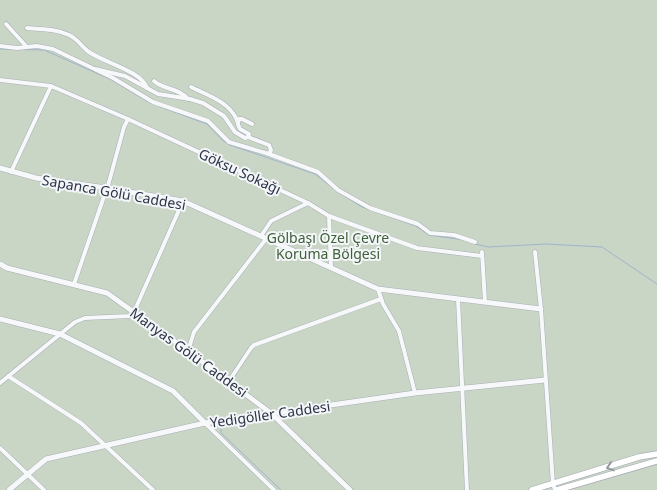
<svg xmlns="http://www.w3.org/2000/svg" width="657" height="490" viewBox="0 0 657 490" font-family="'Noto Sans',sans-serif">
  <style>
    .green { fill: #c9d6c5 }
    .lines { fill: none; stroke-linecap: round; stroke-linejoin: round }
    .stream { stroke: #9fb4cc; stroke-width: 1 }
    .minor-casing { stroke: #a9aeb7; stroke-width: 5 }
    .tertiary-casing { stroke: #a9aeb7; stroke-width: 6 }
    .secondary-casing { stroke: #a9aeb7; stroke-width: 7 }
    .minor { stroke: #f7f8fa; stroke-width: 4 }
    .tertiary { stroke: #f7f8fa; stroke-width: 5 }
    .secondary { stroke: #fff; stroke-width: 5.5 }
    .oneway { stroke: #959aa2 }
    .labels { text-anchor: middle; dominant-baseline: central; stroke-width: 4; stroke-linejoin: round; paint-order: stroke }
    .street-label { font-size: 14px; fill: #2b3445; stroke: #f4f6f9 }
    .park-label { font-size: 14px; fill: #3f6138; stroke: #f4f6f9 }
  </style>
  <rect width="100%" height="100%" fill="#e4e7ec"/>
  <rect class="green" x="0" y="0" width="657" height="490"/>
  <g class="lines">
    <g class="stream">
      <path d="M0,49l44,1 66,29 37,22"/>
      <path d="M158,106l49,18 15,16 8,5 85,29 19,15"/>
      <path d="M337,191l25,16 54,19 13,9 35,5"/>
      <path d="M475,244l13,3 58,-3 56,3 55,37"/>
      <path d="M221,426v7l60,57"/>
    </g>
    <g class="minor-casing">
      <g id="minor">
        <path d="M6,24l20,22"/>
        <path d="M27,28c14,1 29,1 42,7 9,4 13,12 20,17 16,11 52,19 58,36"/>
        <path d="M0,46l17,2 20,-2 16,3 60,29 40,24 55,19 21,21 40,12 49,18 20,18 32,18 48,16 12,9 24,2 21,7"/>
        <path d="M95,69l30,7 33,18 32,5 13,4 21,13 11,16 10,6 3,-1 1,-3 -9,-5c-2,-3 -2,-7 -4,-11 -9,-17 -29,-23 -45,-31"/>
        <path d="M0,80l51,6 77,33 180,84 21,13 88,32 65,8"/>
        <path d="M154,81c10,9 25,7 34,18"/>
        <path d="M238,123l1,-4h3l10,5"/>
        <path d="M248,137l21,8 2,5 -2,4"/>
        <path d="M11,172l40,-86"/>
        <path d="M329,216l2,51"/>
        <path d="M261,236l10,-15 37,-18"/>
        <path d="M482,252l3,50"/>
        <path d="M535,252l6,57 12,175 2,6"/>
        <path d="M74,284l35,-102 15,-55 4,-8"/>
        <path d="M378,289l5,15 16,27 16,62"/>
        <path d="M458,299l9,191"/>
        <path d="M134,312l49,-111"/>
        <path d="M188,351l6,-19 72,-93"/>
        <path d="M8,376l73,47 72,67"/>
        <path d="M229,381l22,-33 3,-3 127,-46"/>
        <path d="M0,383l75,-61 10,-4 45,-2 6,-3"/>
        <path d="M205,423l69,67"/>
        <path d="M0,448l44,42"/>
      </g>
    </g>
    <g class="tertiary-casing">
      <g id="tertiary">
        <path d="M0,168l36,10 70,10 77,13 195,88 163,20"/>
        <path d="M0,264l7,4 100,25 81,58 84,63 78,76"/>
        <path d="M0,319l60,15 113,57 32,32"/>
        <path d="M9,490l37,-31 159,-36 210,-30 130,-13"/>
      </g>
    </g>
    <g class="secondary-casing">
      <g id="secondary">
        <path d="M532,490l107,-33 18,-3"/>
        <path d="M557,490l100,-29"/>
      </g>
    </g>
    <use href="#minor" class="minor"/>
    <use href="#tertiary" class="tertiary"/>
    <use href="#secondary" class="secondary"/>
  </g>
  <defs><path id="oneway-chevron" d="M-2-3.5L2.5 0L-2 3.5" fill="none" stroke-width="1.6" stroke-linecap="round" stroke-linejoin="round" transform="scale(1.25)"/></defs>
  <use class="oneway" href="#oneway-chevron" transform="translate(610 467) rotate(162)"/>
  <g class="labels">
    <g class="street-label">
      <text transform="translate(240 171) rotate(25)">Göksu Sokağı</text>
      <text transform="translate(114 192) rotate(10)">Sapanca Gölü Caddesi</text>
      <text transform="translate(189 352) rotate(36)">Manyas Gölü Caddesi</text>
      <text transform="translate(270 414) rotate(-8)">Yedigöller Caddesi</text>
    </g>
    <g class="park-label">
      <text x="328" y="237">Gölbaşı Özel Çevre<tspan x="328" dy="16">Koruma Bölgesi</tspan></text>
    </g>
  </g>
</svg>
